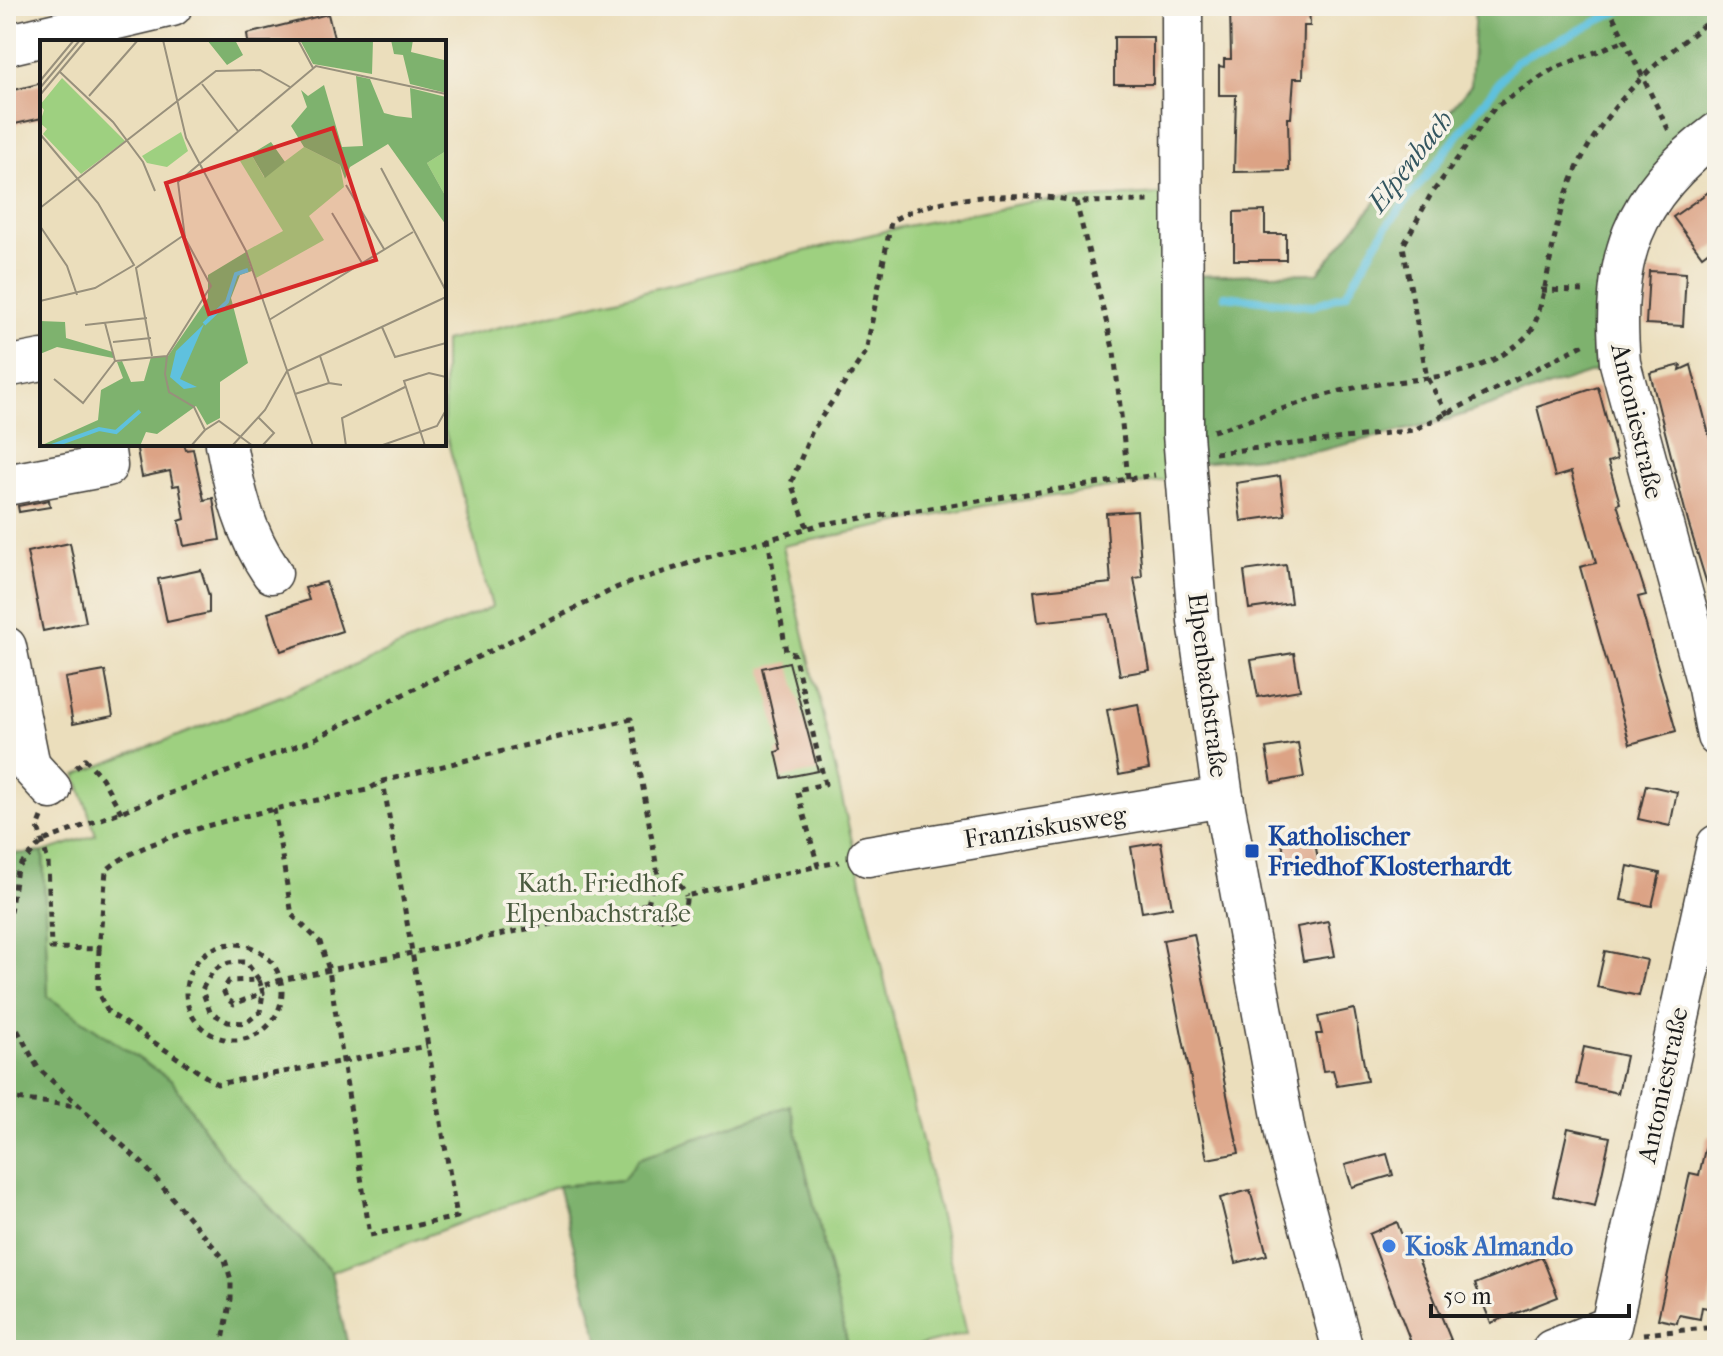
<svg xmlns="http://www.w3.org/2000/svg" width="1723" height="1356" viewBox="0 0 1723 1356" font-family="'IM FELL French Canon',serif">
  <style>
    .green { fill: #9ed080; stroke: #5d764e; stroke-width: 2 }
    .forest { fill: #7eb26e; stroke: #4d6745; stroke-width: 2 }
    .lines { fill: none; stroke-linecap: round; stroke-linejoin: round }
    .stream { stroke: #5fc1de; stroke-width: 8 }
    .building { fill: #dca385 }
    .minor-casing { stroke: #3b3934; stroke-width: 43 }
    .path { stroke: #3b3934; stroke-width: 5; stroke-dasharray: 6 6; stroke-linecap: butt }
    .minor { stroke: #fff; stroke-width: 40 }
    .transit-dot { fill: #1a4fb4; stroke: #f7f3e8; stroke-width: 3 }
    .shop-dot { fill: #3f7fe0; stroke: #f7f3e8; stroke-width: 3 }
    .labels { text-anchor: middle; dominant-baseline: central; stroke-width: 7; stroke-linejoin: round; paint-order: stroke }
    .street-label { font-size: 26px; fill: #1c1c1c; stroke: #f7f3e8 }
    .transit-label { font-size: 26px; font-weight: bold; fill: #164399; stroke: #f7f3e8; text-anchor: start }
    .park-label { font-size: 26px; fill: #4a5b3f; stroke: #f7f3e8 }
    .shop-label { font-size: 26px; font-weight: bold; fill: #366cbe; stroke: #f7f3e8; text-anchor: start }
    .water-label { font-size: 28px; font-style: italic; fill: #335660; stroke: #f7f3e8 }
    .inset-river { fill: none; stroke: #5fc1de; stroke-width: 4 }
    .inset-road { fill: none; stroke: #98907c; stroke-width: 2 }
    .view { fill: #d62828; fill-opacity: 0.15; stroke: #d62828; stroke-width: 4 }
    .inset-edge { fill: none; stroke: #1c1c1c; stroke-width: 4 }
  </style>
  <rect width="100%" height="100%" fill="#f7f3e8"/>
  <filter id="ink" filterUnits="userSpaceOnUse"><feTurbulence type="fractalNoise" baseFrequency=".0125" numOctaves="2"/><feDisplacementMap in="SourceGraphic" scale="16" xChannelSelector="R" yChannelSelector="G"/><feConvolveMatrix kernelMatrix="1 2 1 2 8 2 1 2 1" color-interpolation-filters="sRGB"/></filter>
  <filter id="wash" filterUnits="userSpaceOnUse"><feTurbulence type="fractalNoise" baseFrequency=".006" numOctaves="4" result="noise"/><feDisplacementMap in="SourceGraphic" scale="32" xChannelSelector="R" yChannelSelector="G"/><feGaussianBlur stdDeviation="1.8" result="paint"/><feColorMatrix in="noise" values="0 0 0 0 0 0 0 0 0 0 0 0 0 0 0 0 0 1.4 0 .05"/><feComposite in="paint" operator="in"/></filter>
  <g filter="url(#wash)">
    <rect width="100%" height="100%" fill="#ebdebc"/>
    <path class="green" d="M1175,193l8,285 -201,28 -199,40 184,787 -65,17h-53l-59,-245 -167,75 -65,6 -227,86 -108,-115 -51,-76 -124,-84 -5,-145 53,-17 -20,-60 205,-79 211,-89 -48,-180v-86l457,-114 129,-25z"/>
    <g class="forest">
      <path d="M1475,6h242v119l-71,69 -33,171 -163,54 -131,32 -128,13 -4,-188 131,-3 153,-188z"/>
      <path d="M43,852l5,145 124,84 51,76 108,115 18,78h-343v-491l3,-5z"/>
      <path d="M790,1105l59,245h-248l-43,-164 65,-6 15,-21z"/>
    </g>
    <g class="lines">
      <path class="stream" d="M1225,296l87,10 34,-12 40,-67 130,-166 113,-55"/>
    </g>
    <g id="blocks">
      <g class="building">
        <path d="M1230,6h79l1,20h-6l-1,52h-9l-3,40h-3l1,53 -55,1 2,-77h-17v-29l5,1v-8h7z"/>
        <path d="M328,14l7,28h-87l-1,-8z"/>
        <rect x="1114" y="37" width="39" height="47"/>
        <path d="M42,83v35l-36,8v-34z"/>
        <path d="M1717,186v59l-15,11 -29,-39z"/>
        <path d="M1265,211v23h21v26h-52v-48z"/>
        <path d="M1649,271l37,2 -3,53 -37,-2z"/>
        <path d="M1681,365l-1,5 11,-5 26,101v130l-6,1 -23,-75 -38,-149z"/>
        <path d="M1598,387l19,72 -9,3 12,41 -3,1 29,91 -8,2 38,134 -46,13 -50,-177 16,-4 -25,-91 -16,5 -18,-70z"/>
        <path d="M136,444h48l2,6 7,-1 11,51 9,-2 7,42 -36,6 -5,-25 6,-2 -6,-34 -6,1 -3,-15 -28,6z"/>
        <path d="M1280,476l5,39 -44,6 -5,-38z"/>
        <path d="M49,500l1,7 -31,5 -1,-6z"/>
        <path d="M1137,511l5,66 -8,1 16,92 -30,5 -11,-61 -71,8 -4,-31 77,-8 -5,-70z"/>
        <path d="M70,543l16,79 -43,9 -16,-79z"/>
        <path d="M1286,565l5,38 -42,6 -5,-38z"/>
        <path d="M201,570l8,26v17l-42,9 -9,-43z"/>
        <path d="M326,582l16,49 -61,20 -13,-38 41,-13 -4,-12z"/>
        <path d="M1294,653l6,37 -42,7 -7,-37z"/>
        <path d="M789,662l29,109 -36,7 -6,-26 5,-2 -19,-82z"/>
        <path d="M105,671l8,45 -40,8 -8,-46z"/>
        <path d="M1138,704l11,65 -30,6 -12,-65z"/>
        <path d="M1298,743l6,34 -32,6 -6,-35z"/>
        <path d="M1646,785l31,7 -7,34 -32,-7z"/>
        <path d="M1313,831l6,34 -32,6 -6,-35z"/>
        <path d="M1161,842l11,65 -30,5 -11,-65z"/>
        <path d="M1628,866l32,7 -8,33 -31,-6z"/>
        <path d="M1328,921l7,35 -32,5 -6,-34z"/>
        <path d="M1194,934l45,219 -32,6 -44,-219z"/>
        <path d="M1605,951l42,9 -8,36 -42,-9z"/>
        <path d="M1354,1009l13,72 -30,5 -4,-16 -10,1 -7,-37h6l-4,-17z"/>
        <path d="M1584,1047l42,9 -8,37 -42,-9z"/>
        <path d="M1568,1128l42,9 -15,69 -42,-10z"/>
        <path d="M1708,1136l9,1v131l-9,40 -6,-1 -2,12 -21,-4 -2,8 -19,-4 32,-146 9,2z"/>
        <path d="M1387,1154l6,21 -41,12 -7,-22z"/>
        <path d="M1250,1190l17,65 -31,8 -16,-65z"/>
        <path d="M1397,1222l13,35 6,-3 35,86 -26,10h-11l-45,-116z"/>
        <path d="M1542,1257l16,40 -67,26 -16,-39z"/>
      </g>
    </g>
  </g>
  <g filter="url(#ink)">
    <use href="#blocks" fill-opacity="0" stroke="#3b3934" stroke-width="2"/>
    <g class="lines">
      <g class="minor-casing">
        <g id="minor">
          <path d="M1182,6l1,428 15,187 25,176 63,341 57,212"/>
          <path d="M6,45l166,-39"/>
          <path d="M1717,133c-86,64 -106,126 -97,230l88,325 9,48"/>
          <path d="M6,367l36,-7"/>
          <path d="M226,444c9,48 18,88 46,129"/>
          <path d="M6,485l101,-19 -3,-22"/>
          <path d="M6,647l24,119 21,23"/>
          <path d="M868,856l355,-59"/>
          <path d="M1552,1350l59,-24 106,-481"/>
        </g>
      </g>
      <g class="path">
        <path d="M1608,6l61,125"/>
        <path d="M1541,290l47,1"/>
        <path d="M1448,415l-21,-37 -24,-132 27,-50 65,-89 58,-38 70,-28"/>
        <path d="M1213,431c43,-12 85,-29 128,-40 59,-15 124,-6 174,-45 7,-5 18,-15 20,-23 16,-45 16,-94 36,-141 31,-76 83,-119 146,-167"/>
        <path d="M1215,453l199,-23 173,-87"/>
        <path d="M1128,478l-14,-126 -38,-150 77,-1"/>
        <path d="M807,527l-16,-44 21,-52 54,-79 25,-130c38,-28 141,-32 185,-20"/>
        <path d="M768,538l18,114 8,2 31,130 -28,6 21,76 21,-4"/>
        <path d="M76,768l9,-9 17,19 20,36"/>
        <path d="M274,809l18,106 28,27 9,28 41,265 87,-18 -74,-436"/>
        <path d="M42,817l-4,10 10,34 3,87 48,1 7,-78c38,-40 203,-69 261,-81l16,-9 248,-62 28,161"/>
        <path d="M648,904l4,-16 7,-8c13,1 23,2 27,16"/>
        <path d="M6,936l11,-67 26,-28 269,-101 306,-153 87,-29 117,-34 333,-49"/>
        <circle cx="234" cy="992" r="48"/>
        <path d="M99,949l-1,44 10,19 109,72 210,-38"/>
        <path d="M259,980l-13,-18c-24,-1 -34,6 -44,28l8,22 18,10 18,1 14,-11 3,-19"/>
        <path d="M261,986l-2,-6 -30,1 -6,9 4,9 7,5 29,-11 -2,-7 20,-6 367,-76 8,13c17,6 31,-1 30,-21l132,-30"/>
        <path d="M6,1009l32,59 105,96 82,96 6,20v19l-10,51"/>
        <path d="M6,1098l72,8"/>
        <path d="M1643,1334l74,-7"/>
      </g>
      <use href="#minor" class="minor"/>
    </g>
  </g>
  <rect class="transit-dot" x="1244" y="843" width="16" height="16" rx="4"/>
  <circle class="shop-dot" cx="1389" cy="1246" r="8"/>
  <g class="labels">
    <g class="street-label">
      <text transform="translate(1637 421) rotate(77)">Antoniestraße</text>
      <text transform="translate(1208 685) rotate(83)">Elpenbachstraße</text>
      <text transform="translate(1045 827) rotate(-9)">Franziskusweg</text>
      <text transform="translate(1663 1085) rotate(-78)">Antoniestraße</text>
    </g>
    <g class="transit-label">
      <text x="1268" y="836">Katholischer<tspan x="1268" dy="30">Friedhof Klosterhardt</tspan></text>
    </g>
    <g class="park-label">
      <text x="598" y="883">Kath. Friedhof<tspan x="598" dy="30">Elpenbachstraße</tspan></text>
    </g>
    <g class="shop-label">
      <text x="1405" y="1246">Kiosk Almando</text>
    </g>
    <g class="water-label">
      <text transform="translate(1410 161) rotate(-52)">Elpenbach</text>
    </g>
  </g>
  <g transform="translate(40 40)">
    <rect width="406" height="406" fill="#ebdebc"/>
    <path d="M22,38l63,63 -44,33 -38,-40 4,-5 -7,-6 4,-13 -4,-5zM141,92l7,19 -21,16 -20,-4 -5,-7zM264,107l36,18 4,22 -35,29 15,24 -68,38 -10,-27 37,-20 -43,-70 11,-7 13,23zM406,111v46l-19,-34z" fill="#9ed080"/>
    <path d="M167,0h28l8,15 -16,10zM260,0h73l-1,34 -59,-10zM351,0h22l-2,12 33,8 2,33 -36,-9 -7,-29 -9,-1zM316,36l14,3 14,34 12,3 16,2 -2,-30 36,9v54l-19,12 19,34v28l-58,-81 -38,23 -5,12 -5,-14 -36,-18 -13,-21 16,-19 -6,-17 7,6 16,-11 18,62 21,-1zM231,102l14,20 -20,16 -14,-24zM206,212l6,19 -12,4 -9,23 17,65 -28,19v36l-13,7 -11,-19 -39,28 -11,-2 -6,14h-100l58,-26 3,-30 22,-12 -6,-16 5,-1 9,21 13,-1 7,-24 17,-1 40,-58v-23zM0,281l25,1 1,16 47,14v6l-56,-11 -17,7z" fill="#7eb26e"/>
    <path d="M164,284l-24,55 17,8 -13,2 -14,-12 6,-26z" fill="#5fc1de"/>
    <path class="inset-river" d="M164,284l23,-22 9,-28 12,-4M12,406l47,-17 17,3 24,-21"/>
    <path class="inset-road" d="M123,0l23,98 60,113 67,195M258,0l15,28M20,32l53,50 30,40 12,29M0,41l34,-41M162,44l36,47M0,48l40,-48M0,55l46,-55M49,56l49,-56M0,94l58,69 36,62 -39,23 -55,13M341,128l65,123M306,145l38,64M0,168l176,-137 44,-1 30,17M292,173l30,50M0,186l27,40 10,29M229,280l144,-88M65,283l10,38M45,285l62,-7M342,287l13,30 51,-14M73,302l38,-4M112,316l-16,-88 48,-33M280,316l9,27 13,2M75,321l52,-5M14,339l29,24 32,-42M255,354l34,-11M218,377l16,16 -12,13M165,390l14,-9 34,25M151,406l14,-16 -11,-23 -25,-15 -4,-18 2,-18 44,-70 -26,-48 -7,-56 138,-116 130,28M192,406l33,-36 22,-39 159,-74M306,406l-4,-28 63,-31M340,406l57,-20 9,-16M385,406l-21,-65 25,-8 17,4"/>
    <path class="view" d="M293,88l43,132 -167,54 -43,-131z"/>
    <rect width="406" height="406" class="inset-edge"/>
  </g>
  <rect width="1723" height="1356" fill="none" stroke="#f7f3e8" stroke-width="32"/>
  <path d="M1431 1304v12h198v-12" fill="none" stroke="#1c1c1c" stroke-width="4"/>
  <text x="1443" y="1304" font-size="24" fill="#1c1c1c" stroke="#f7f3e8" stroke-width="6" paint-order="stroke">50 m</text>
</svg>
